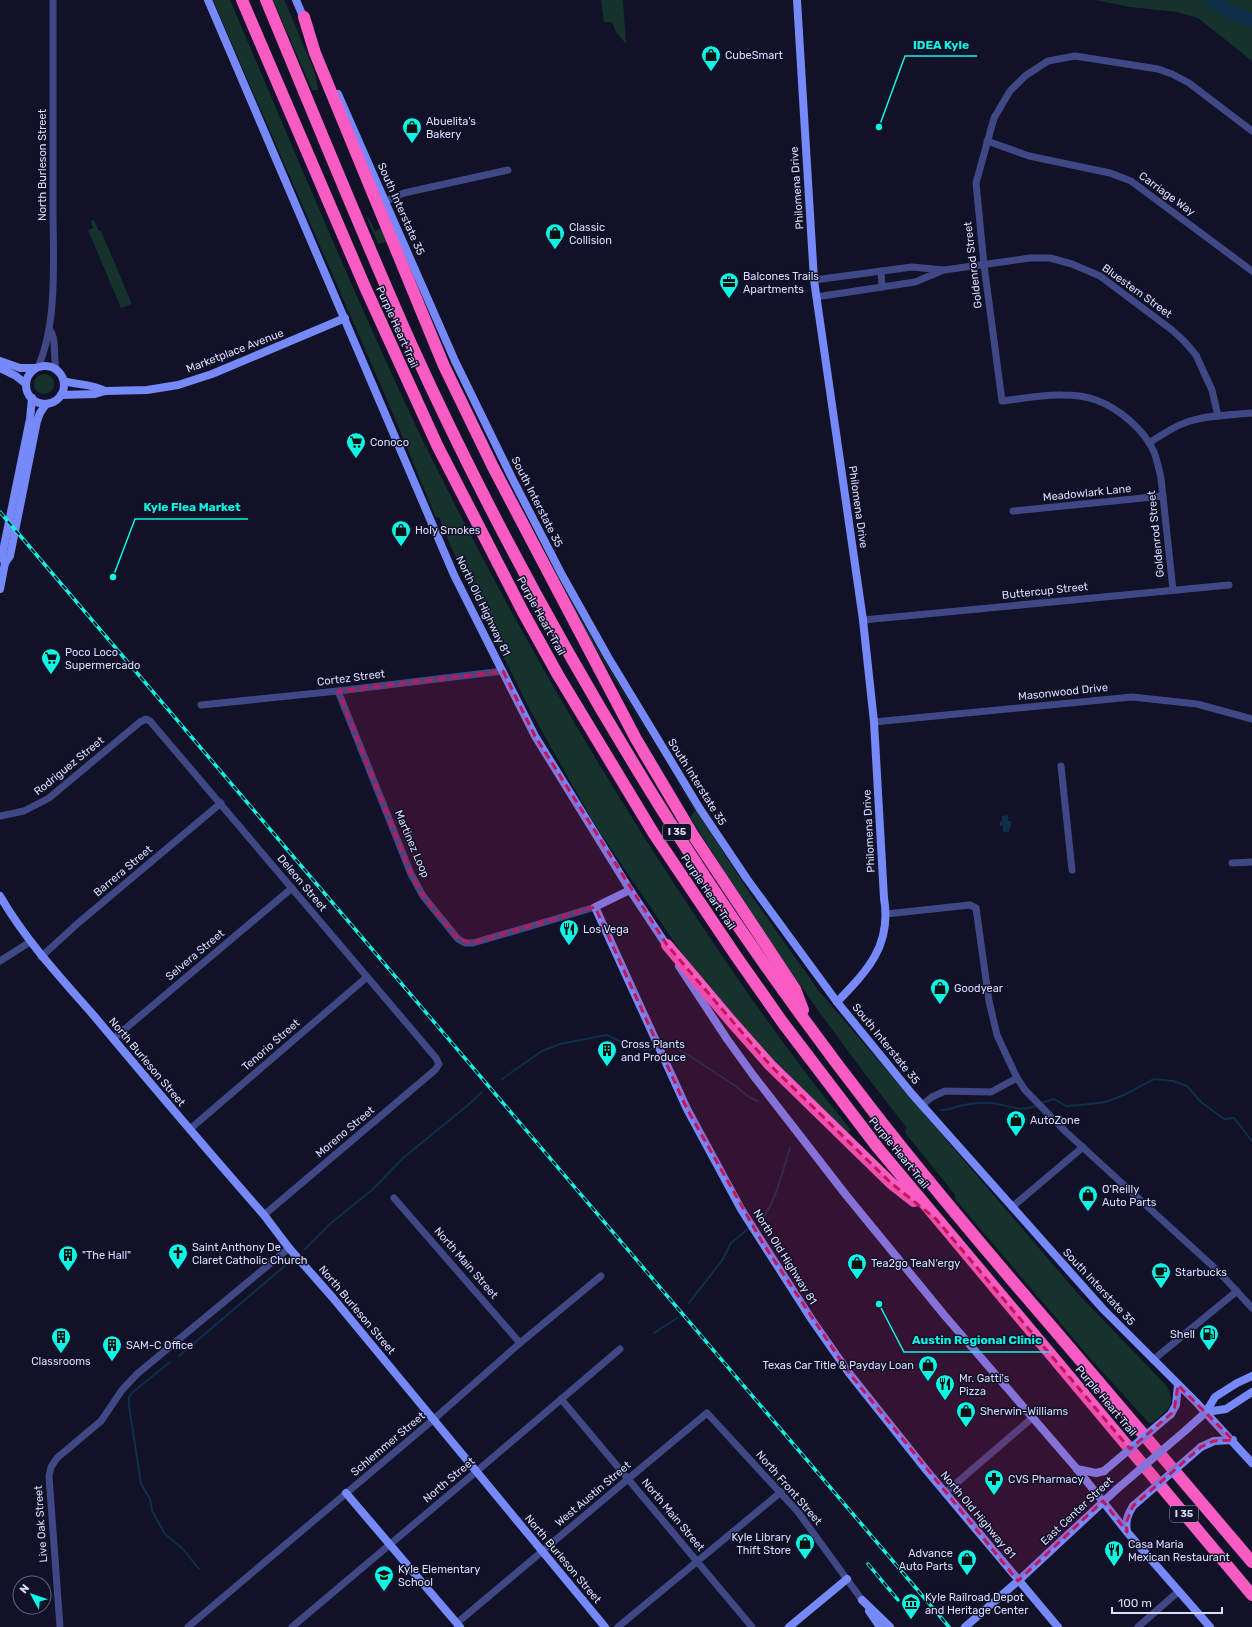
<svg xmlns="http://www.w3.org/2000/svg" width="1252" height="1627" viewBox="0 0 1252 1627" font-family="Rubik,sans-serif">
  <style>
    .green { fill: #15322c }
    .water { fill: #0f2e49 }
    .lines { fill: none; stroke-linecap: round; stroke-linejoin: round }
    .stream { stroke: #0f2e49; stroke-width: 2 }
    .river { stroke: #0f2e49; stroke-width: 13 }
    .street { stroke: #3f4885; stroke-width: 7 }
    .secondary { stroke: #7689f9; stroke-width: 8 }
    .highway { stroke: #f85bc1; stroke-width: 12 }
    .rail-casing { stroke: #0ff5e4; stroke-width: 3.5 }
    .rail { stroke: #111128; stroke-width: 2; stroke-dasharray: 6; stroke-linecap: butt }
    .secondary-bridge { stroke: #7689f9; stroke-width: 8 }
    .marked { fill: #c2185b; fill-opacity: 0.2; stroke: #c2185b; stroke-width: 3; stroke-dasharray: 8 5; stroke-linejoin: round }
    .labels { text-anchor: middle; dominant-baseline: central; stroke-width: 3; stroke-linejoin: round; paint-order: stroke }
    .shield { fill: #111128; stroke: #9e9fbd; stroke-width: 1 }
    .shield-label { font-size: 10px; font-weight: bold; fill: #dadcfd }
    .poi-label { font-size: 11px; fill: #dadcfd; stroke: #111128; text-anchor: start }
    .street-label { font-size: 11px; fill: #dadcfd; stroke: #111128 }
    .leader { fill: none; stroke: #0ff5e4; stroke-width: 1.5 }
    .callout-dot { fill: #0ff5e4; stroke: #111128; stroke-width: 1.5 }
    .callout-label { font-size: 12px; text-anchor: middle; font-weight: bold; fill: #0ff5e4; stroke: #111128; stroke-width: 3; stroke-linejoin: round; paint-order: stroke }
  </style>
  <rect width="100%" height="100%" fill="#111128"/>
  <g class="green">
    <path d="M213,0h17c63,147 124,296 193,441 81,165 173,326 275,479 48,72 98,143 153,210l-4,4 -67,-64 -90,-105 -67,-98 -31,-47 -62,-110 -54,-108 -27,-60 -10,-25 -3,1 -45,-109z"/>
    <path d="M273,0h11l3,6 28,67 3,17h-6z"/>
    <path d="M601,0h22l3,44 -10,-12 -4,-10h-8z"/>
    <path d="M1095,0h157v61l-54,-43 -21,-6 -47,-5z"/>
    <path d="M365,214l7,10 3,7 6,-3 5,14 -8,2z"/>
    <path d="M94,220l5,11h2l31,73 -11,4 -33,-78 5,-2 -2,-7z"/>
    <circle cx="44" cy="384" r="10"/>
    <path d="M552,566l52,94 66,110 81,125 68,96 261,305 86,89c13,21 -1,27 -16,39l-54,-59 -142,-167 2,-2 -50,-62 -1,-4 2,-2c-79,-99 -150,-203 -217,-311l5,-6 -99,-162h-2l-44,-82z"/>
  </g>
  <path class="water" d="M1008,815v6h3v6l-2,1v4h-6v-6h-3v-5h2v-5z"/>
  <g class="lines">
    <g class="stream">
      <path d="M666,1045h7l61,40 15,12 9,4"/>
      <path d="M502,1079l40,-28 18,-7 47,-9 26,13 16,2 4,-1"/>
      <path d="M1041,1103l13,-4 12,7 15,-1 25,-3 18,-7 30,-16 19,2 14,5 14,16 23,17 10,-1 18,23"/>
      <path d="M941,1110c7,0 11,-2 18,-4 10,-2 22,-4 32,-3 16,1 29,11 46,2"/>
      <path d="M760,1220c14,-11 24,-54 30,-72"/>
      <path d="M305,1249l26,-26 41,-33 31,-32 65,-53 14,-13"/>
      <path d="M689,1303l34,-44 8,-16 17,-14"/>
      <path d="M654,1333l23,-15"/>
      <path d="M179,1356l108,-92"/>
      <path d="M170,1362l-37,30 -4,5v9l12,78 9,15 2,12 13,23 18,15 16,20"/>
    </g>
    <path class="river" d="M1212,0l20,13 20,7"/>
    <g class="street">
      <path d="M987,141l42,15 81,17 21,8 121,90"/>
      <path d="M386,201l18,-8 104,-23"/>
      <path d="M881,271l1,16"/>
      <path d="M814,280l98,-13 32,3"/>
      <path d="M816,297l99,-15 29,-12 86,-12h20l22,6 28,12 72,54 12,11 12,14 9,20 7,15 6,26"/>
      <path d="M50,330c7,10 3,27 6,39"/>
      <path d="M38,367c20,-45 15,-110 15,-160 0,-69 0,-138 0,-207"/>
      <path d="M1149,443c12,-8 24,-16 38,-21 20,-7 44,-7 65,-9"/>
      <path d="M1013,511l150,-15"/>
      <path d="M1173,590l-12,-112c-2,-9 -4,-18 -7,-26 -10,-23 -36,-44 -58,-52 -10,-4 -23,-5 -34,-5 -19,-1 -41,4 -60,6l-18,-136 -8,-82 18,-65 16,-27 15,-15 23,-15 27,-5 83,13 14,5 17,9 63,48"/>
      <path d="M863,620l366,-35"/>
      <path d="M338,691l73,183 12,22 35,43 7,4h8l79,-23 43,-13"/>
      <path d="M201,705l137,-14 165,-20"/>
      <path d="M874,722l258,-25 65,7 55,15"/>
      <path d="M1061,766l11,104"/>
      <path d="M0,816l24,-5 25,-13 91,-76 6,-3 4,2 286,337 3,6 -4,6 -171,145"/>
      <path d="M1232,863l20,-1"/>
      <path d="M886,914l84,-9 6,3 13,93 8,34 20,43 8,12 41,42 152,139 34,37"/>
      <path d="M41,957l36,-33 144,-121"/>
      <path d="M0,961l30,-19"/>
      <path d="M113,1039l179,-151"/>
      <path d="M922,1105l10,-8 13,-6 46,1 26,-14"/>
      <path d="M190,1129l177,-152"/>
      <path d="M394,1198l126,145"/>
      <path d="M1012,1207l71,-60"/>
      <path d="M1153,1360l84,-69"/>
      <path d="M561,1399l191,228"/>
      <path d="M945,1493l87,-75"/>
      <path d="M457,1623l171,-144 79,-66 91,99 64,88"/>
      <path d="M60,1627l-11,-151 2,-9 6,-9 44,-37 21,-31 15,-16 152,-126"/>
      <path d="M188,1627l246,-208 86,-76 81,-67"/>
      <path d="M292,1627l185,-156 143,-122"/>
      <path d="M618,1627l163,-135"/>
      <path d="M1138,1627l41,-36"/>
    </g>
    <g class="secondary">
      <path d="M208,0l246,575 81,161 95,154 39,59"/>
      <path d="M296,0l9,21"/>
      <path d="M797,0l17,280 49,340 11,102 10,176c8,47 -16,72 -47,104"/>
      <path d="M338,94l117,267 56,115 51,99 46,82 92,152 47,70 90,123 75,92 191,215 93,93 56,61"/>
      <path d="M0,361l20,7h15"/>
      <circle cx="45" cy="385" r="19"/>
      <path d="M0,368l16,8 10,8"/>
      <path d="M64,381c13,4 29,3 41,10"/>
      <path d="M61,395l34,-1 10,-3 42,-1 31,-5 34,-11 133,-56"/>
      <path d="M5,563l-3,-7 28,-137 2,-21"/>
      <path d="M0,589l5,-26 5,-7 27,-135 3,-8 6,-9"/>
      <path d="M630,890l-35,17 92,202 54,100 21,33 50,78 37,53 78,98 131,156"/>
      <path d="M0,896c26,45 61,82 95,121 56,67 112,133 169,198l25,33 44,50 272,329"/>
      <path d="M679,966l48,73 26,36 93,120 99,121 132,153 50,63 83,95"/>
      <path d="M1206,1412l20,-3 26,-17"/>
      <path d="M1171,1414l5,-9 2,-20"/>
      <path d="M1186,1430l20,-18 9,-15 22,-14 15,-7"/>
      <path d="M1201,1447l13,-6 19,-1"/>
      <path d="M1077,1469l19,4 8,-2"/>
      <path d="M346,1493l114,134"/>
      <path d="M1127,1531c-2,-10 1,-17 6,-25"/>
      <path d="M862,1600l28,27"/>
      <path d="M869,1611l11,16"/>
      <path d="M789,1627l58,-48"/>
      <path d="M965,1627l53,-46 99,-92"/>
    </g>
    <g class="highway">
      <path d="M242,0l123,287 72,158 86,167 35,63 96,159 82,122 47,67 95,125 374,447"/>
      <path d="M266,0c48,115 95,231 145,344 72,159 156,313 248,461 66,106 138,208 214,306 59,76 122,150 185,223 65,76 129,152 194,228"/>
      <path d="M304,17l11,36 129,313 49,101 143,272 57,96 102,154 8,21"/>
      <path d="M667,945l64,76 39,44 121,118 23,18"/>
    </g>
    <g class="rail-casing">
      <g id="rail">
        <path d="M0,512l949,1115"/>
        <path d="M868,1564l30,36"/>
      </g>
    </g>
    <use href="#rail" class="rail"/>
    <g class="secondary-bridge">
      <path d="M1104,1471l67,-57"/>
      <path d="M1117,1489l69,-59"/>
      <path d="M1133,1506l68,-59"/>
    </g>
  </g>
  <path class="marked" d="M503,671l32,65 132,209 103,120 121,118 45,36 194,230 44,-38 4,-26 55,55 -19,1 -13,6 -68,59 -7,17 1,9 -24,-31 -85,80 -169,-208 -87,-131 -75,-133 -92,-202 -122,36 -15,-4 -35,-43 -12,-22 -73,-183z"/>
  <defs>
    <g id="shop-pin" transform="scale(1)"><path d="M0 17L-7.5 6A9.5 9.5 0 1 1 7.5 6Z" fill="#0ff5e4" stroke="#111128"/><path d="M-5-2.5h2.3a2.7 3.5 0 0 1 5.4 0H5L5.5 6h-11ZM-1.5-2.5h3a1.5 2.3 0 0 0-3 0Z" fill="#111"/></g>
    <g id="office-pin" transform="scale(1)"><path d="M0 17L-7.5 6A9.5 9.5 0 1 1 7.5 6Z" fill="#0ff5e4" stroke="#111128"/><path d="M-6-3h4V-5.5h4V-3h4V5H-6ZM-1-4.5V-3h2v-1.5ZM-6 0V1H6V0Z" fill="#111"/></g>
    <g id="supermarket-pin" transform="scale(1)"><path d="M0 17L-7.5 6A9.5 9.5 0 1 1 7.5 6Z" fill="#0ff5e4" stroke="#111128"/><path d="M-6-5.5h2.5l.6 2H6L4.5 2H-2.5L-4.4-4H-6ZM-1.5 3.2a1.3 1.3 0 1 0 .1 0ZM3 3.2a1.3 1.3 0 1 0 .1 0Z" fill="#111"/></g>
    <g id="restaurant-pin" transform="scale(1)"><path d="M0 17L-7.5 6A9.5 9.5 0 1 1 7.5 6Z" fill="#0ff5e4" stroke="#111128"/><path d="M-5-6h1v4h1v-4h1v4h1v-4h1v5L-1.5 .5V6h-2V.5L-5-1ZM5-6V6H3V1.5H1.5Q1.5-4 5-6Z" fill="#111"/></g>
    <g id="building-pin" transform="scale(1)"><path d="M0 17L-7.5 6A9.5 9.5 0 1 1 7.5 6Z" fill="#0ff5e4" stroke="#111128"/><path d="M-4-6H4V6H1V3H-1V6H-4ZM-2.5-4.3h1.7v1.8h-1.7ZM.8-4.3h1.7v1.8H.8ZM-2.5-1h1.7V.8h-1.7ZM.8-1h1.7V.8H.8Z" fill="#111"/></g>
    <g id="church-pin" transform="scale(1)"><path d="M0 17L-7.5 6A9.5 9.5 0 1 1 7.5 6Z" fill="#0ff5e4" stroke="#111128"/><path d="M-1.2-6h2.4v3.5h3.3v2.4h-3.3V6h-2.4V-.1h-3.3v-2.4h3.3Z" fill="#111"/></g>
    <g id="cafe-pin" transform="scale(1)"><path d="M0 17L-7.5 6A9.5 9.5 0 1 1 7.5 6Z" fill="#0ff5e4" stroke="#111128"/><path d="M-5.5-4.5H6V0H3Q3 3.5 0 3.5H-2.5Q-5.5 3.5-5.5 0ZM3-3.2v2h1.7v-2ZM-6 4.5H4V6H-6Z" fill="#111"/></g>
    <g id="fuel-pin" transform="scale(1)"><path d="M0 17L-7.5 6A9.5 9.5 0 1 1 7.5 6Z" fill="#0ff5e4" stroke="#111128"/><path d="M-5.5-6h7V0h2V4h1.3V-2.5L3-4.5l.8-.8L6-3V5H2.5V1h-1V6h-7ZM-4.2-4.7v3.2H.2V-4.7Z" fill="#111"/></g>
    <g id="pharmacy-pin" transform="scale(1)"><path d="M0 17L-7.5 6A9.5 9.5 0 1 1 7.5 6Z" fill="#0ff5e4" stroke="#111128"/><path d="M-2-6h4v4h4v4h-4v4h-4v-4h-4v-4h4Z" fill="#111"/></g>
    <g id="school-pin" transform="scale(1)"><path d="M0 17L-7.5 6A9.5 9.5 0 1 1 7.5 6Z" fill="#0ff5e4" stroke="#111128"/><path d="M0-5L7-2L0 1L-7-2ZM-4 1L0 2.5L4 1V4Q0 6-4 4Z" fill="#111"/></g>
    <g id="museum-pin" transform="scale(1)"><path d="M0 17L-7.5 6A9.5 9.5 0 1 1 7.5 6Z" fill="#0ff5e4" stroke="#111128"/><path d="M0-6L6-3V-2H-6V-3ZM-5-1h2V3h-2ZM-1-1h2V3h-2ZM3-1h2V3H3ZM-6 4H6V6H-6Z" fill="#111"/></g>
  </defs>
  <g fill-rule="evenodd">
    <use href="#shop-pin" x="711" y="55"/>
    <use href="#shop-pin" x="412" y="127"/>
    <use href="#shop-pin" x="555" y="233"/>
    <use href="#office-pin" x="729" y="282"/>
    <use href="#supermarket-pin" x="356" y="442"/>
    <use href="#shop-pin" x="401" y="530"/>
    <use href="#supermarket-pin" x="51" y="658"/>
    <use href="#restaurant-pin" x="569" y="929"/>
    <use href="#shop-pin" x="940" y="988"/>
    <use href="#building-pin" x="607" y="1050"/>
    <use href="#shop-pin" x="1016" y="1120"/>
    <use href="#shop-pin" x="1088" y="1195"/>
    <use href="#church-pin" x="178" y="1253"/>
    <use href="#building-pin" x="68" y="1255"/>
    <use href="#shop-pin" x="857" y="1263"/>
    <use href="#cafe-pin" x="1161" y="1272"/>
    <use href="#fuel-pin" x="1209" y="1334"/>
    <use href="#building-pin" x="61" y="1337"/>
    <use href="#building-pin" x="112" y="1345"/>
    <use href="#shop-pin" x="928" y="1365"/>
    <use href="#restaurant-pin" x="945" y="1384"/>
    <use href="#shop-pin" x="966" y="1411"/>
    <use href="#pharmacy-pin" x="994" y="1479"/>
    <use href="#shop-pin" x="805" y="1543"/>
    <use href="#restaurant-pin" x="1114" y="1550"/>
    <use href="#shop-pin" x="967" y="1559"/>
    <use href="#school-pin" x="384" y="1575"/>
    <use href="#museum-pin" x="911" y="1603"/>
  </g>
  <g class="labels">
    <g class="shield">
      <rect x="663" y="824" width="28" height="16" rx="3"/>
      <rect x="1170" y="1506" width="28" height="16" rx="3"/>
    </g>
    <g class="shield-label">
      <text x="677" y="832">I 35</text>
      <text x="1184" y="1514">I 35</text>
    </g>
    <g class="poi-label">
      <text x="725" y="55">CubeSmart</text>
      <text x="426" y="121">Abuelita's<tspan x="426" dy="13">Bakery</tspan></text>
      <text x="569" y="227">Classic<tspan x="569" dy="13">Collision</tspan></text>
      <text x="743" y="276">Balcones Trails<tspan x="743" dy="13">Apartments</tspan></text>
      <text x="370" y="442">Conoco</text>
      <text x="415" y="530">Holy Smokes</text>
      <text x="65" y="652">Poco Loco<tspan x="65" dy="13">Supermercado</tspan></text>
      <text x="583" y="929">Los Vega</text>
      <text x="954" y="988">Goodyear</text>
      <text x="621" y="1044">Cross Plants<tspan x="621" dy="13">and Produce</tspan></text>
      <text x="1030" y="1120">AutoZone</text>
      <text x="1102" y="1189">O'Reilly<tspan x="1102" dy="13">Auto Parts</tspan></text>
      <text x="192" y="1247">Saint Anthony De<tspan x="192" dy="13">Claret Catholic Church</tspan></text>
      <text x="82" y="1255">"The Hall"</text>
      <text x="871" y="1263">Tea2go TeaN'ergy</text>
      <text x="1175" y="1272">Starbucks</text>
      <text x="1195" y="1334" text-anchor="end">Shell</text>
      <text x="126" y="1345">SAM-C Office</text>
      <text x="61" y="1361" text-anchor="middle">Classrooms</text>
      <text x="914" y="1365" text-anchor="end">Texas Car Title &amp; Payday Loan</text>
      <text x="959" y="1378">Mr. Gatti's<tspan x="959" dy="13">Pizza</tspan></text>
      <text x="980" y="1411">Sherwin-Williams</text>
      <text x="1008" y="1479">CVS Pharmacy</text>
      <text x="791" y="1537" text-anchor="end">Kyle Library<tspan x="791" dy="13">Thift Store</tspan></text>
      <text x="1128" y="1544">Casa Maria<tspan x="1128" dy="13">Mexican Restaurant</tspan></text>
      <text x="953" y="1553" text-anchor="end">Advance<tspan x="953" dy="13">Auto Parts</tspan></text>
      <text x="398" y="1569">Kyle Elementary<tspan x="398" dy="13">School</tspan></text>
      <text x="925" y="1597">Kyle Railroad Depot<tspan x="925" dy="13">and Heritage Center</tspan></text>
    </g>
    <g class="street-label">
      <text transform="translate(42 165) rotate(-90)">North Burleson Street</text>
      <text transform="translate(797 188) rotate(-94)">Philomena Drive</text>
      <text transform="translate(1167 194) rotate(36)">Carriage Way</text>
      <text transform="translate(401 209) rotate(66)">South Interstate 35</text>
      <text transform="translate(973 265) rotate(-97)">Goldenrod Street</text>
      <text transform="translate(1137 291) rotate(36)">Bluestem Street</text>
      <text transform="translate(397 327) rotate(66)">Purple Heart Trail</text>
      <text transform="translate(235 351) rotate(-21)">Marketplace Avenue</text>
      <text transform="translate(1087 493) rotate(-6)">Meadowlark Lane</text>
      <text transform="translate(537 502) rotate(63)">South Interstate 35</text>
      <text transform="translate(858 507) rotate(82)">Philomena Drive</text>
      <text transform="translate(1156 534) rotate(-96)">Goldenrod Street</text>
      <text transform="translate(1045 591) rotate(-6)">Buttercup Street</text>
      <text transform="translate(483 606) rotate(64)">North Old Highway 81</text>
      <text transform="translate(541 616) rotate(61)">Purple Heart Trail</text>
      <text transform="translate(351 678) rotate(-7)">Cortez Street</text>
      <text transform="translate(1063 692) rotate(-6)">Masonwood Drive</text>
      <text transform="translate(69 766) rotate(-39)">Rodriguez Street</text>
      <text transform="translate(697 782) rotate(58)">South Interstate 35</text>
      <text transform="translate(869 831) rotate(-93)">Philomena Drive</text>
      <text transform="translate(412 844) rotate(67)">Martinez Loop</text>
      <text transform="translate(123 871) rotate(-40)">Barrera Street</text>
      <text transform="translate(302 883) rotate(50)">Deleon Street</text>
      <text transform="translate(708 892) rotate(56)">Purple Heart Trail</text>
      <text transform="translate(195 955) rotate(-40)">Selvera Street</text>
      <text transform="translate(886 1044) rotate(51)">South Interstate 35</text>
      <text transform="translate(271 1045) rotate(-41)">Tenorio Street</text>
      <text transform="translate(147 1062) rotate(50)">North Burleson Street</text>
      <text transform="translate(345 1132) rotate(-40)">Moreno Street</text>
      <text transform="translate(899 1153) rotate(51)">Purple Heart Trail</text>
      <text transform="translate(785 1257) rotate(58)">North Old Highway 81</text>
      <text transform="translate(466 1263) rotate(49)">North Main Street</text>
      <text transform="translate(1099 1287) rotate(47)">South Interstate 35</text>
      <text transform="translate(357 1310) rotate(50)">North Burleson Street</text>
      <text transform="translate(1106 1401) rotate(50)">Purple Heart Trail</text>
      <text transform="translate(388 1444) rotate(-40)">Schlemmer Street</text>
      <text transform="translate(449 1480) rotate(-40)">North Street</text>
      <text transform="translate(789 1488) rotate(49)">North Front Street</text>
      <text transform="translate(593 1494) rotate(-40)">West Austin Street</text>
      <text transform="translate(1077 1511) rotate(-43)">East Center Street</text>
      <text transform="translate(673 1515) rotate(50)">North Main Street</text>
      <text transform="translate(978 1515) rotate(50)">North Old Highway 81</text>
      <text transform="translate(41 1524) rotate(-94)">Live Oak Street</text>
      <text transform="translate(563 1559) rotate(50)">North Burleson Street</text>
    </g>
  </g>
  <path class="leader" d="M879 127L905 56H977M113 577L135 519H248M879 1304L904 1352H1050"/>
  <g class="callout-dot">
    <circle cx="879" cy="127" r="4"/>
    <circle cx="113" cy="577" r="4"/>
    <circle cx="879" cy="1304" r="4"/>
  </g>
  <g class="callout-label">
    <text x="941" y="49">IDEA Kyle</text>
    <text x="192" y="511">Kyle Flea Market</text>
    <text x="977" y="1344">Austin Regional Clinic</text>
  </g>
  <g transform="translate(32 1595) rotate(310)"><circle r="19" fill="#111128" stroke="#61627d"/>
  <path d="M0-3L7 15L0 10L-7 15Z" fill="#0ff5e4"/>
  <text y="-6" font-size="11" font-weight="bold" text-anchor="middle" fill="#dadcfd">N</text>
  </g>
  <path d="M1112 1607v6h110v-6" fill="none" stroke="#dadcfd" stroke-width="2"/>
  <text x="1118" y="1607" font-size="12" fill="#dadcfd" stroke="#111128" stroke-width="3" paint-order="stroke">100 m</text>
</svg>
